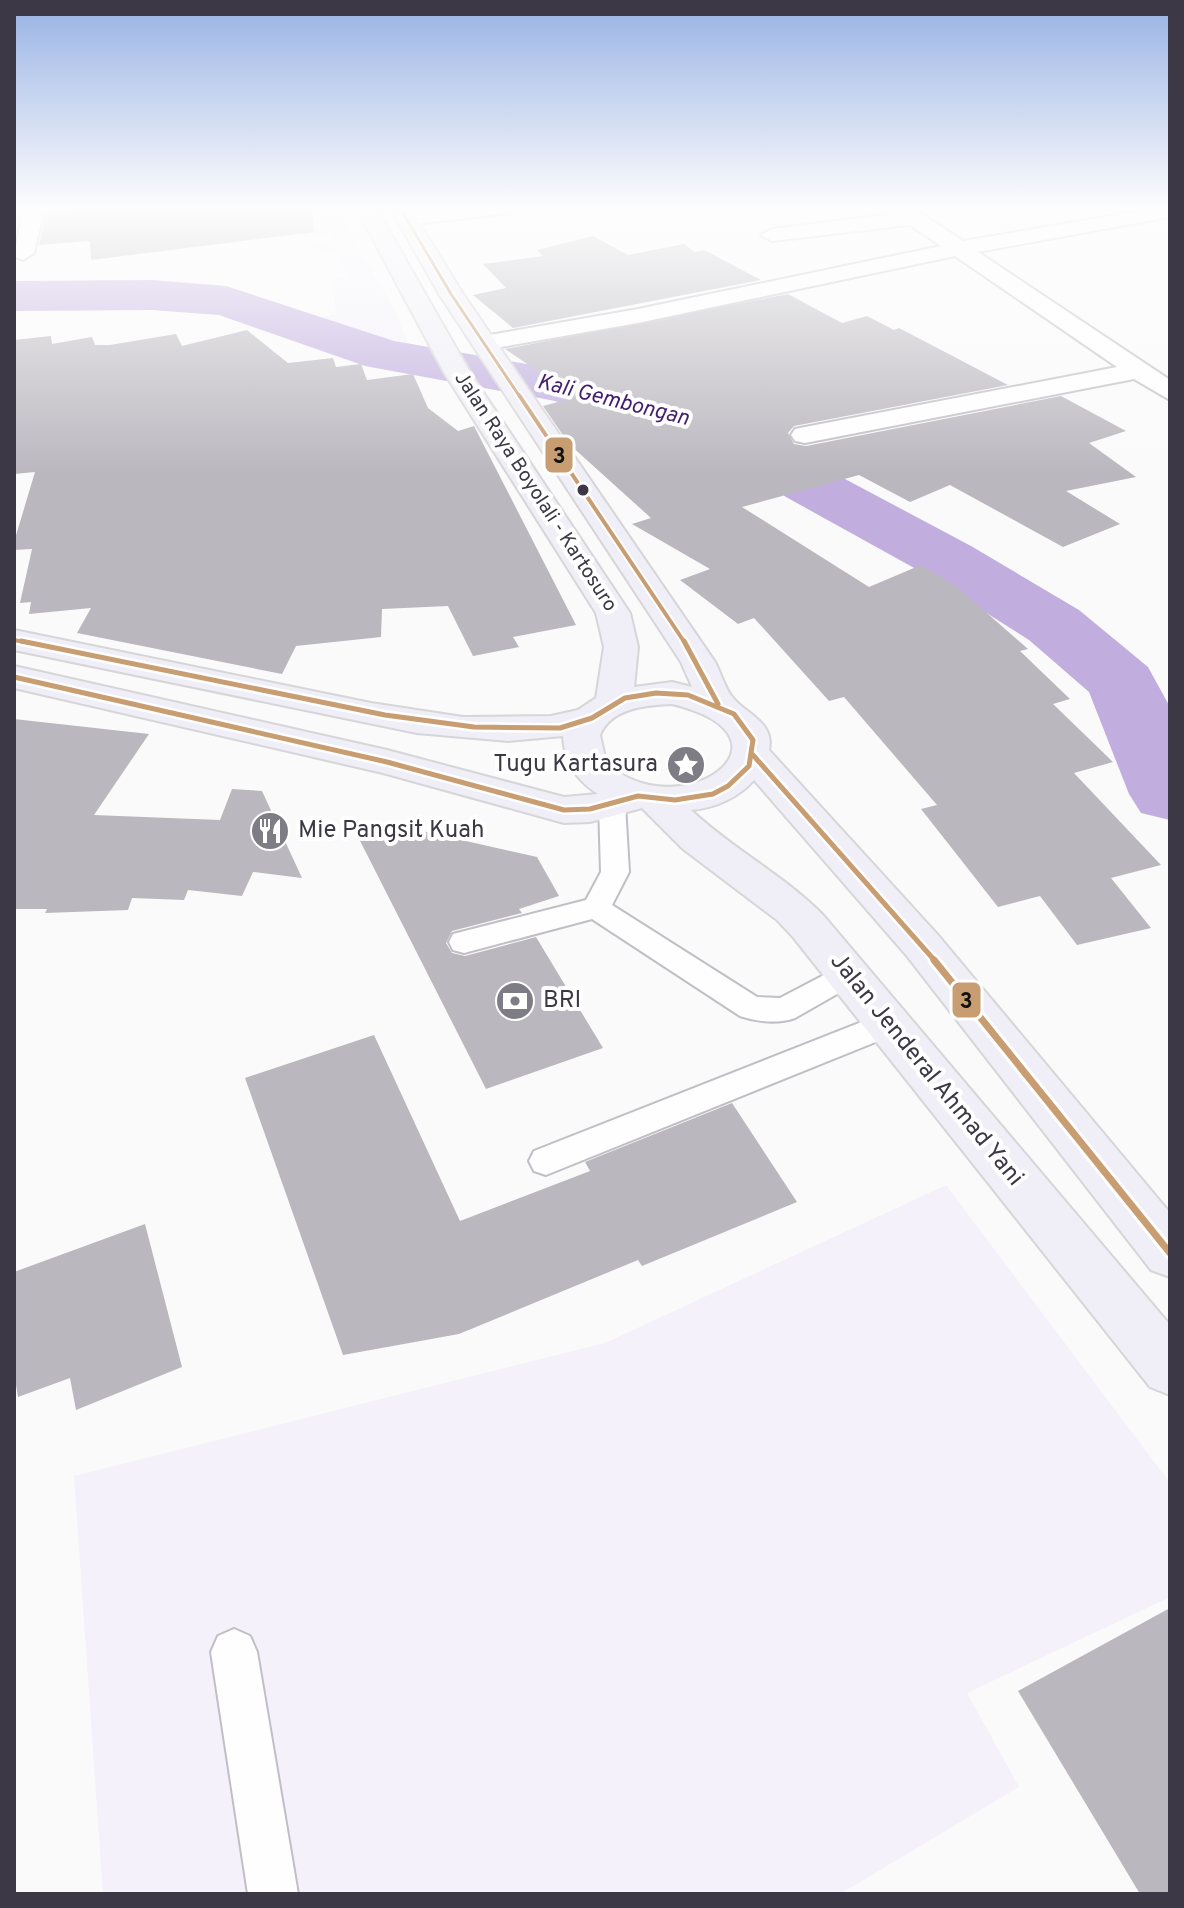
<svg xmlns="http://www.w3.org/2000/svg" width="1184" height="1908" viewBox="0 0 1184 1908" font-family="Overpass,sans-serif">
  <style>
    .built { fill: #f4f1fa }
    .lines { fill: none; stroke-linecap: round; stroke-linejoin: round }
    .river { fill: #c1aedf; fill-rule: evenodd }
    .building { fill: #bab7be }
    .service-casing { stroke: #c1bfc5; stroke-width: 4 }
    .minor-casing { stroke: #c1bfc5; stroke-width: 4 }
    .trunk-casing { stroke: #d6d6d8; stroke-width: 4 }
    .service { fill: #fefefe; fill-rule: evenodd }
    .minor { fill: #fefefe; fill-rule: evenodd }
    .trunk { fill: #f0eef6; fill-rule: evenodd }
    .bus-1-far3-casing { stroke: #fff; stroke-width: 6 }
    .bus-1-far2-casing { stroke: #fff; stroke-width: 8 }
    .bus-1-far1-casing { stroke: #fff; stroke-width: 10 }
    .bus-1-casing { stroke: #fff; stroke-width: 13 }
    .bus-1-far3 { stroke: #c89d71; stroke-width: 3 }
    .bus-1-far2 { stroke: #c89d71; stroke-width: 4 }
    .bus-1-far1 { stroke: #c89d71; stroke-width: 5 }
    .bus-1 { stroke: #c89d71; stroke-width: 7 }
    .bus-dot { fill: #3c3845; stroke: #fff; stroke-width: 3 }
    .labels { text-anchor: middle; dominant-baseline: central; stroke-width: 8; stroke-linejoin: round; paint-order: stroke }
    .far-street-label { font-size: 20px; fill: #3c3845; stroke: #fff }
    .far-water-label { font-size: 22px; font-style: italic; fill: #441e6e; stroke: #fff }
    .poi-label { font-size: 24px; fill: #3c3845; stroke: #fff; text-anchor: start }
    .street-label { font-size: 24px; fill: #3c3845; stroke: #fff }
    .line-badge { stroke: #fff; stroke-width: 3 }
    .pale-badge-label { font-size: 22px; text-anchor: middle; font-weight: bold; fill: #111 }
  </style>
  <rect width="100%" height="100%" fill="#fafafa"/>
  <g class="built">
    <path d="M268,206h72l18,43 36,59 14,36 -53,-4 -48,-21 29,-5 -3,-36 16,-1 -14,-25 -21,3 -3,-11 24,-3 -2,-8 -30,2 -3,-11z"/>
    <path d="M946,1185l224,298v114l-203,96 52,94 -179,107h-737l-29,-418 531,-133z"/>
  </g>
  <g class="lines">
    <path class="river" d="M152,280l74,6 168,55 156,27 160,37 83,40 37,26 141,75 108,64 69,57 22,40v113l-29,-7 -12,-19 -40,-102 -60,-52 -104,-66 -139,-77 -35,-26 -80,-42 -121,-29 -185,-34 -146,-51 -67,-5 -138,1v-30z"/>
  </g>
  <g class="building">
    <path d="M81,206h231l2,26 -223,28 -1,-19 -51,4 6,-28 23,-2z"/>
    <path d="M593,236l35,19 56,-11 11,8 9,-2 57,30 -248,48 -40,-33 33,-7 -23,-24 60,-8 -6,-6z"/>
    <path d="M788,294l54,29 25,-7 27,14 5,-2 109,57 -214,41 -6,7 6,11 12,2 255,-50 65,35 -37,12 47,34 -70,14 54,33 -57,23 -113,-62 -40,17 -51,-27 -117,32 127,80 52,-22 36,22 71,62 -8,2 50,48 -17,5 60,58 -39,11 87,92 -50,13 40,50 -74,17 -37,-49 -42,11 -77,-98 16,-4 -93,-108 -15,4 -75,-83 -16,6 -58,-44 30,-11 -78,-45 19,-6 -82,-74 -26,-38 33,-9 -71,-48z"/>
    <path d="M247,330l41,33 45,-5 3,9 25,-3 6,16 46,-6 15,34 30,23 16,-5 102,199 -63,12 6,10 -46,9 -25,-50 -66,3 -1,28 -85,9 -14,28 -205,-41 14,-25 -62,6 2,-12 -11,1 12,-54 -18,1v-8l21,-70 -21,2v-134l37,-4 1,8 40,-7 3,8h15l66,-11 6,12z"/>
    <path d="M14,719l135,15 -55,81 126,5 12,-31 30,2 40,87 -49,-6 -11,24 -54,-6 -4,10 -52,-2 -4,12 -83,3 2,-4h-33z"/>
    <path d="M351,823l62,6 124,28 22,39 -40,13 3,4 -70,18 -6,12 6,10 13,3 71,-19 67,111 -117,41z"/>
    <path d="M374,1035l86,186 130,-50 -5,-9 147,-59 65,99 -155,64 -4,-6 -179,74 -116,21 -98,-277z"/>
    <path d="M145,1224l37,143 -106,43 -6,-32 -52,19 -4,-24v-101z"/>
    <path d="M1170,1608v286h-30l-122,-203z"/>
  </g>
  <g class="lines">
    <g class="service-casing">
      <g id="service">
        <path d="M612,795l9,3 4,6 4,68 -17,33 145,92 23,1 67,-35 11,3 4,8 -4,8 -63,36c-17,6 -38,4 -55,-2l-148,-97 -128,34 -11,-3 -4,-8 4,-8 133,-34 15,-28 -2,-68 4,-6z"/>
        <path d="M887,1012l11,3 5,9 -5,9 -352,142 -12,-4 -5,-10 5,-10z"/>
        <path d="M234,1629l16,7 7,16 41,242h-50l-37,-242 7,-16z"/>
      </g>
    </g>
    <g class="minor-casing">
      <g id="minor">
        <path d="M14,206h64l-10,6 -25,2 -9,39 -11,7 -9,-4 8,-40h-8z"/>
        <path d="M464,206h63l-10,6 -111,13 -10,-6 10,-6z"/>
        <path d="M886,206h24l53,35 207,-35v11l-192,35 192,128v20l-36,-21 -329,64 -10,-2 -4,-6 4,-6 10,-2 312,-60 -162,-111 -317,67 -154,27 -12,-7 12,-7 154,-27 303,-63 -31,-21 -138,16 -11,-6 11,-6 122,-15z"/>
      </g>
    </g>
    <g class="trunk-casing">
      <path id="trunk" d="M355,206h20l96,168 159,239 8,34 -4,40 38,-5 20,5 -11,-25 -242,-368 -50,-88h20l54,88 252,368c6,11 10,27 18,36 13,16 42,24 36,52l168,184 233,279v64l-19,-7 -244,-314 -153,-176c-16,18 -39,28 -63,30 41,39 93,65 132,105l347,410v70l-20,-8 -357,-450 -16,-17 -94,-71 -41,-41 -52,14 -26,1 -181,-50 -369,-85v-22l373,84 177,47 34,-3c-22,-14 -34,-33 -35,-58l-55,5 -91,-8 -403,-83v-20l357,73 92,14 88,-1 27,-6 18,-12 8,-51 -8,-34 -151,-239zM672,704c138,34 6,127 -66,58l-6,-27c11,-27 46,-30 72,-31z"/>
    </g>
    <use href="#service" class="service"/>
    <use href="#minor" class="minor"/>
    <use href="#trunk" class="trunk"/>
    <g class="bus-1-far3-casing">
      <path id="bus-1-far3" d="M399,206l52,88 69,103"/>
    </g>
    <g class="bus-1-far2-casing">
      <g id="bus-1-far2">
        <path d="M519,395l166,248"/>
        <path d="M14,640l16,3"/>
      </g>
    </g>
    <g class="bus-1-far1-casing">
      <g id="bus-1-far1">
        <path d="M684,641l34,63"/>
        <path d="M14,677l373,85 177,48 26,-1 48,-13 37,4 38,-6 15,-8 21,-20 4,-26 -19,-26 -46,-19 -32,-2 -31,5 -33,20 -32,10 -86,-1 -89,-12 -364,-74"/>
        <path d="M753,755l183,207"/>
      </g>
    </g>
    <g class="bus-1-casing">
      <path id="bus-1" d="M934,960l236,293"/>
    </g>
    <use href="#bus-1-far3" class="bus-1-far3"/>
    <use href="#bus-1-far2" class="bus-1-far2"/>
    <use href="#bus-1-far1" class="bus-1-far1"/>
    <use href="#bus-1" class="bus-1"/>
  </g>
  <linearGradient id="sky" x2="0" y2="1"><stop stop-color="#98b2e4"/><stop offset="0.44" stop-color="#fdfdfd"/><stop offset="1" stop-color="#fdfdfd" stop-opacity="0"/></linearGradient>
  <rect width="1184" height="473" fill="url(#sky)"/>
  <defs>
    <g id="sight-disc" transform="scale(2)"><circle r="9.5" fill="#7e7c84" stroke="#fff"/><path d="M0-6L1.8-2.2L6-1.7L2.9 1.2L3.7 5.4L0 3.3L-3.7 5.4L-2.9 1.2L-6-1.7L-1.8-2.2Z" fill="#fff"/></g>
    <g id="restaurant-disc" transform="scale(2)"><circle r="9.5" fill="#7e7c84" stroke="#fff"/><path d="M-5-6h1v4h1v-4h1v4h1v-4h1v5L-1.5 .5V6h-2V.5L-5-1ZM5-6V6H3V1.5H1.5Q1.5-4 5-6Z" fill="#fff"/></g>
    <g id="bank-disc" transform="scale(2)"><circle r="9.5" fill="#7e7c84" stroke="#fff"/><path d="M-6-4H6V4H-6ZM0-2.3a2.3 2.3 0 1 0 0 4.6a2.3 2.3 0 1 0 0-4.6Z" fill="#fff"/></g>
  </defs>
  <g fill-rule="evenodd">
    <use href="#sight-disc" x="686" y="765"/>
    <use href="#restaurant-disc" x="270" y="831"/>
    <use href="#bank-disc" x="515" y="1001"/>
  </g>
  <circle class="bus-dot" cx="583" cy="490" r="7"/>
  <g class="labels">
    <g class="far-street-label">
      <text transform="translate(535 492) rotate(57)">Jalan Raya Boyolali - Kartosuro</text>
    </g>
    <g class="far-water-label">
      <text transform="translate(613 401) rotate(14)">Kali Gembongan</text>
    </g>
    <g class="poi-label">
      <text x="658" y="765" text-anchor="end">Tugu Kartasura</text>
      <text x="298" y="831">Mie Pangsit Kuah</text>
      <text x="543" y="1001">BRI</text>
    </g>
    <g class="street-label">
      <text transform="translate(926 1070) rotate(51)">Jalan Jenderal Ahmad Yani</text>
    </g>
  </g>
  <g class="line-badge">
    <rect x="544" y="436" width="30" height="38" rx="8" fill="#c89d71"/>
    <rect x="951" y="981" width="31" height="38" rx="8" fill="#c89d71"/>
  </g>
  <g class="pale-badge-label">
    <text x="559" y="463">3</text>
    <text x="966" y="1008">3</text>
  </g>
  <rect width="1184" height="1908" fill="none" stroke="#3c3845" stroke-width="32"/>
</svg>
